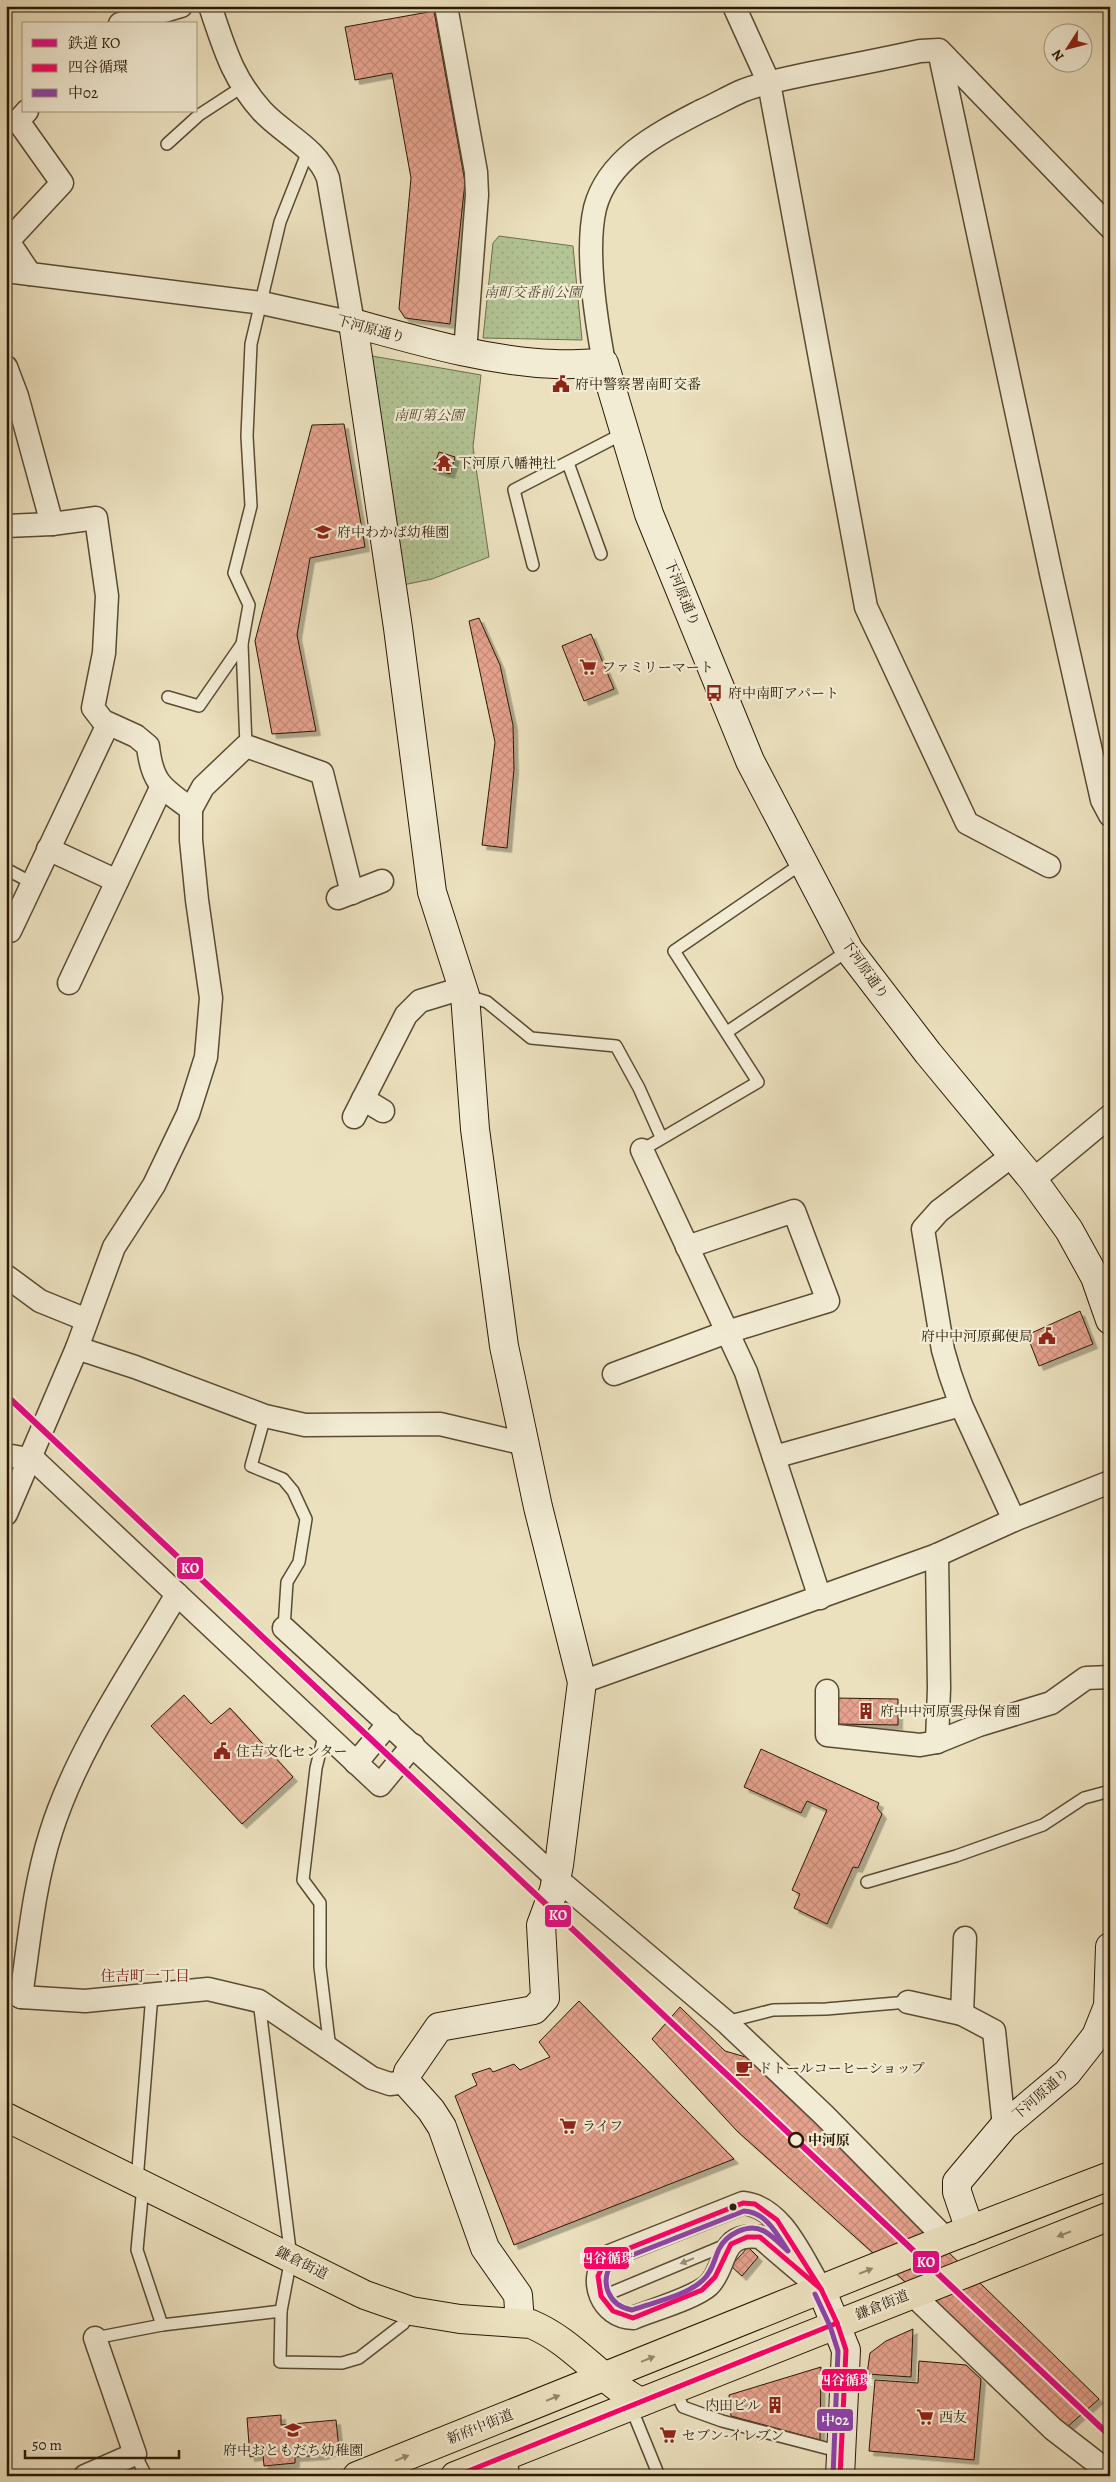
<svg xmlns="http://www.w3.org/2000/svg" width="1116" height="2482" viewBox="0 0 1116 2482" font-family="Alegreya,'Noto Serif JP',serif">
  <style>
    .park { fill: url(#park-dots); stroke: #6e6e4c }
    .building { fill: url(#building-cross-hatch); stroke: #2a1904; filter: url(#shadow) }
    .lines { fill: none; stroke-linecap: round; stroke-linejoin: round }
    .lane-casing { stroke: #5a4b33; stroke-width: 14 }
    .street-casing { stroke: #5a4b33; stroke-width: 25 }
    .secondary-casing { stroke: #2a1904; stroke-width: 30 }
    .primary-casing { stroke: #2a1904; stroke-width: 30 }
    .lane { stroke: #f3ecd5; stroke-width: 11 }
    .street { stroke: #f3ecd5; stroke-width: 22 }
    .secondary { stroke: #f3ecd5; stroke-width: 28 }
    .primary { stroke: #ece1bf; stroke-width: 28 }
    .bus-1-casing { stroke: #f3ecd5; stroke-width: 9 }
    .bus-2-casing { stroke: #f3ecd5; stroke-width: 9 }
    .bus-1 { stroke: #f06; stroke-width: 5 }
    .bus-2 { stroke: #8e44ad; stroke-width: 5 }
    .rail-1-casing { stroke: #f3ecd5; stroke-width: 10 }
    .rail-1 { stroke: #e50b84; stroke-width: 6 }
    .oneway { fill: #95876b }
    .oneway2 { fill: #998d77 }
    .stop-dot { fill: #f3ecd5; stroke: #2a1904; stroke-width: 2.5 }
    .bus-dot { fill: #2a1904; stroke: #f3ecd5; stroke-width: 2 }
    .labels { text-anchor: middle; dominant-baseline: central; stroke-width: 4.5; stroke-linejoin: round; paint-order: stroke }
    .park-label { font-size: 14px; font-style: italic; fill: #534c30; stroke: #f3ecd5 }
    .street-label { font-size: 14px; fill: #2a1904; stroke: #f3ecd5 }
    .poi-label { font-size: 14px; fill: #2a1904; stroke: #f3ecd5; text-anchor: start }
    .stop-label { font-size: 14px; font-weight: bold; fill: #2a1904; stroke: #f3ecd5; text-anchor: start }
    .neighbourhood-label { font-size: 15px; fill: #7a1f14; stroke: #f3ecd5 }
    .line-badge { stroke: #f3ecd5; stroke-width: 2 }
    .badge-label { font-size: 14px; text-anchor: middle; font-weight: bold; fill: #fff }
  </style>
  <defs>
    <pattern id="park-dots" width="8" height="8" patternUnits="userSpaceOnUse" patternTransform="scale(1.25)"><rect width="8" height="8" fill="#b3c495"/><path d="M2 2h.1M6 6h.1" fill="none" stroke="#9aa87f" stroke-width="1.8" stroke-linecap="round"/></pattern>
    <pattern id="building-cross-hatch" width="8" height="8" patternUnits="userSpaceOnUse" patternTransform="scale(1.25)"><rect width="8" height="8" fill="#e6a28e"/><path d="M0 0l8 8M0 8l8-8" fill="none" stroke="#c58b79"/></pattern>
    <filter id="shadow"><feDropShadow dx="4.5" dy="4.5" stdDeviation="0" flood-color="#0004"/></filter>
  </defs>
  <rect width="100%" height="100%" fill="#ece1bf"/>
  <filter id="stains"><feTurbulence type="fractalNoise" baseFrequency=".004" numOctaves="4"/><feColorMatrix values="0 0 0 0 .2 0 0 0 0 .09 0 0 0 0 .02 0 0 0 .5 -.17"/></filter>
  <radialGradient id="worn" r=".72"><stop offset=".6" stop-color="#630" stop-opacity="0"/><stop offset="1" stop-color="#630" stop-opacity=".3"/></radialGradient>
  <g class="park">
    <path d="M499,236l74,10 9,94 -99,-2 10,-95z"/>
    <path d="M372,356l109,19 -8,72 16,110 -57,22 -29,6z"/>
  </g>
  <g class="building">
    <path d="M434,11l31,171 -15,142 -45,-6 -6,-9 12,-131 -19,-105 -37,7 -10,-53z"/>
    <path d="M344,424l21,123 -55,11 -13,77 19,96 -44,3 -17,-93 57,-216z"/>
    <path d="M439,452l16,5 -5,17 -17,-5z"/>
    <path d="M479,618l21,47 13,60 1,44 -7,79 -25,-3 13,-103 -26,-121z"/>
    <path d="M591,634l23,55 -30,12 -22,-55z"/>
    <path d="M1080,1311l13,33 -54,22 -12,-31z"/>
    <path d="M184,1695l27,29 19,-16 63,69 -51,47 -91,-98z"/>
    <path d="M834,1698l64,1v26l-63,-1z"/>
    <path d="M761,1749l118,54 -2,5 5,6 -24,54 -5,-1 -26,57 -33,-16 6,-14 -8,-4 35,-80 -20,-9 -6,12 -57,-26z"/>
    <path d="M579,2001l155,158 -220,86 -59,-149 22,-11 -5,-11 18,-6 3,4 21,-8 6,6 30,-13 -11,-15z"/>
    <path d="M680,2007l45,44 24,7 350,341 -32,28 -330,-296 -85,-92z"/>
    <path d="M748,2247l10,10 -16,19 -11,-10z"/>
    <path d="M913,2329l-2,48 -44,-3 3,-21 16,-12z"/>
    <path d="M919,2361l47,4 15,14 -7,81 -105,-9 6,-71 43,3z"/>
    <path d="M821,2367l-1,73 -89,-24 -2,-21z"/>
    <path d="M281,2415v10l55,-5 3,29 -16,6 -28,2v6l-31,3 -1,-11 -13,2 -3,-39z"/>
  </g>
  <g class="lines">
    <g class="lane-casing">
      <g id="lane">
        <path d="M167,144l32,-29 43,-28"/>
        <path d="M568,463l33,91"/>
        <path d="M533,565l-19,-75 110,-57"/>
        <path d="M168,697l31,9 43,-62"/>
        <path d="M246,746l-4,-102 7,-39 -15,-32 17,-67 -4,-70 4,-92 29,-122 28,-71"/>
        <path d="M6,869l26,14"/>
        <path d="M465,995l22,7 44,36 85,8 23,42 22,49"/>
        <path d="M727,1032l122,-82"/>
        <path d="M642,1150l116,-68 -84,-131 130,-89"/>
        <path d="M265,1416l-14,50 32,13 10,12 13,28 -7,43 -12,20 -3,46"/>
        <path d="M325,1732l-9,36 -13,112 17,23v64l10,82"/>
        <path d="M867,1882l89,-26 87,-31 41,-27 26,-7"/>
        <path d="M259,2001l32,257 -10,53"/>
        <path d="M726,2022l47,-12 53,-1 82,-7"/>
        <path d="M137,2181l15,-187"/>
        <path d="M143,2186l-6,64 25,75 119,-14 -1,51 62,1 17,-5 44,-34 8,-13"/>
        <path d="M601,2297l127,-53"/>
        <path d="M95,2338l67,-13"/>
        <path d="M674,2388l9,19 39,14 119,31"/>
        <path d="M630,2405l29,71"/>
        <path d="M135,2454l11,22"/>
      </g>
    </g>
    <g class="street-casing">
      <g id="street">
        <path d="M446,6l30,166 1,23 -12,157"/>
        <path d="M734,6l35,77 97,524 101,216 82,43"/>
        <path d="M120,24l61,-18"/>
        <path d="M939,51l113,527 50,222 8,15"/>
        <path d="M27,111l-9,10 44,62 -54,58 22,33"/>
        <path d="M6,271l256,32 91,20 -25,-145c-11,-30 -45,-44 -66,-67 -30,-33 -38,-64 -52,-105"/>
        <path d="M604,363c-8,-44 -19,-112 -9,-155 13,-50 64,-75 106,-97 14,-6 27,-14 41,-20 22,-9 47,-13 70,-18 36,-7 72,-14 108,-22l19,-1 171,177"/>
        <path d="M6,367l11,29 35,128 44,-6 11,78 -3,57 -11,55 10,13 33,15 12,10c4,37 14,42 43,63v31l6,60 14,98 -5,59 -18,57 -34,71 -40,62 -37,101 -71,166"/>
        <path d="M6,526l46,-2"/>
        <path d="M191,809l12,-22 43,-41 76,27 30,120"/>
        <path d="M48,849l69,32"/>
        <path d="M338,898l44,-17"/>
        <path d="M10,931l98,-207"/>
        <path d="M69,983l92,-195"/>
        <path d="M363,1099l20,12"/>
        <path d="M354,1117l52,-102 14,-14 43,-13"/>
        <path d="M642,1150l104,222 74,226"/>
        <path d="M1013,1155l-74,56 -16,18 20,121 7,24 11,31 53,115"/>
        <path d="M1033,1180l77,-64"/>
        <path d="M6,1276l34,25 47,19"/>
        <path d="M77,1348l58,19 130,49 40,9 135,-1 85,20"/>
        <path d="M614,1374l113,-42 101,-31 -34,-90 -107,36"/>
        <path d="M6,1455l22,4"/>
        <path d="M30,1456l350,329 33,-40"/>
        <path d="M774,1457l187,-52"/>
        <path d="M284,1628l272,250 170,144 98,93 122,124"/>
        <path d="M582,1682l355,-127 77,-35 96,-38"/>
        <path d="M827,1691v44l93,10 17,-3 42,-17 72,-22 35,-25 24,-1"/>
        <path d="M937,1742l2,-54 -2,-133"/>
        <path d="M356,1763l33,-40"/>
        <path d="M8,1990l13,7 64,4 123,-12 51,12 113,77 18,6 16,-2"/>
        <path d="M21,1997c8,-56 13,-112 30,-165 26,-83 82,-163 126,-238"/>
        <path d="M908,2002l54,12 32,17 10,95"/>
        <path d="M962,2014l3,-76"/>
        <path d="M743,2203c40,4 59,56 78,86l-61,-52c-42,-5 -31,27 -51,48 -14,13 -57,25 -76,33 -31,-1 -46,-38 -26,-61z"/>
        <path d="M911,2293l142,136 57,44"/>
        <path d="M505,2456l3,20"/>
        <path d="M85,2476l50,-22 -40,-116"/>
      </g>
    </g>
    <g class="secondary-casing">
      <g id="secondary">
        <path d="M970,2230l-13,-38v-10l47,-56 63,-53 29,-37 12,-30 2,-59"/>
        <path d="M821,2289l25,61 -6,126"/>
        <path d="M520,2323l-2,-28 -33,-47 -43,-121 -11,-17 -25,-28 2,-10 31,-45 95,-17 11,-12 -4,-73 13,-35 5,-25 23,-183 -44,-175 -34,-161 -29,-217 -10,-134 -33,-103 -34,-264 -45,-305c66,18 132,38 202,41 16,1 33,-1 49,-1l45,151 101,247 99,189 79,103 105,127 36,50 26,47 15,43"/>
      </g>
    </g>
    <g class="primary-casing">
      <g id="primary">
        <path d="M6,2117l359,178 46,16 49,8 71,5c43,18 68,56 110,78"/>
        <path d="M357,2476l589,-237 164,-63"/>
        <path d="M455,2476l655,-260"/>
      </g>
    </g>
    <use href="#lane" class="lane"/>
    <use href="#street" class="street"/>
    <use href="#secondary" class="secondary"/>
    <use href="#primary" class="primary"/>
    <g class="bus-1-casing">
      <g id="bus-1">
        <path d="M743,2203l12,1 22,16 44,69 -61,-52h-13l-16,7 -16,33 -13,13 -69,28 -20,-7 -12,-15 -3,-20 9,-19z"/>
        <path d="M821,2289l16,34 9,27 -6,126"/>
        <path d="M456,2476l381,-153"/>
      </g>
    </g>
    <g class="bus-2-casing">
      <g id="bus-2">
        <path d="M744,2211c22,1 33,23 44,40 -8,-7 -15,-15 -24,-20 -16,-9 -38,4 -45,18 -5,11 -7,23 -16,31 -17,16 -49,22 -71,30 -23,-4 -33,-27 -20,-47z"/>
        <path d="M815,2294l15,32 8,25 -5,125"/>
      </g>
    </g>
    <use href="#bus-1" class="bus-1"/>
    <use href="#bus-2" class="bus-2"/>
    <g class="rail-1-casing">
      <path id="rail-1" d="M6,1395l1104,1041"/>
    </g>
    <use href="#rail-1" class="rail-1"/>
  </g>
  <defs><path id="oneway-solid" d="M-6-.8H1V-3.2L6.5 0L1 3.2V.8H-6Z" transform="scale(1.25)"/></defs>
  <g class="oneway">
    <use href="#oneway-solid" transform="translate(1064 2234) rotate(159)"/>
    <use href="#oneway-solid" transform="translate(866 2271) rotate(-22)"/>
    <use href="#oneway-solid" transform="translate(648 2359) rotate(-22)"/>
    <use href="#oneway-solid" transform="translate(553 2398) rotate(-22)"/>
    <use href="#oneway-solid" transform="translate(402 2458) rotate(-22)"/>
  </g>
  <use class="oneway2" href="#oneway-solid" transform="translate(687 2261) rotate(158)"/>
  <defs>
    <g id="civic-bare" transform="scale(1.35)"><path d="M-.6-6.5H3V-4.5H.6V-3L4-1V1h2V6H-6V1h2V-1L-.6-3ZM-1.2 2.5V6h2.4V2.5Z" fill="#8f2418" stroke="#f3ecd5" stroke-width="2.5" paint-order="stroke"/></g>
    <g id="temple-bare" transform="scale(1.35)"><path d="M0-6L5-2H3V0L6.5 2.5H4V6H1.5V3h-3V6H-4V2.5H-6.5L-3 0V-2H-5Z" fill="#8f2418" stroke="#f3ecd5" stroke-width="2.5" paint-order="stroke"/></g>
    <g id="school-bare" transform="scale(1.35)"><path d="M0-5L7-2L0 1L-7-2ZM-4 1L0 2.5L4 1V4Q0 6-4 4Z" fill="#8f2418" stroke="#f3ecd5" stroke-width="2.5" paint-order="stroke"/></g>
    <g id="supermarket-bare" transform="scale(1.35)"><path d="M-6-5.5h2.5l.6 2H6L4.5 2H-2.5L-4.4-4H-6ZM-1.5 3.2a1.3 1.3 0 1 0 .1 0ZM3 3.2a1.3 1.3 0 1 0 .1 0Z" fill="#8f2418" stroke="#f3ecd5" stroke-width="2.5" paint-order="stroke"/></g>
    <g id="bus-bare" transform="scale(1.35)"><path d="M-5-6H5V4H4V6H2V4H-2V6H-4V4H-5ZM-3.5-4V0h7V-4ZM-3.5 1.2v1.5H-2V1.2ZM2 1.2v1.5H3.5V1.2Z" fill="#8f2418" stroke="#f3ecd5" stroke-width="2.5" paint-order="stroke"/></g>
    <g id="building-bare" transform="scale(1.35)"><path d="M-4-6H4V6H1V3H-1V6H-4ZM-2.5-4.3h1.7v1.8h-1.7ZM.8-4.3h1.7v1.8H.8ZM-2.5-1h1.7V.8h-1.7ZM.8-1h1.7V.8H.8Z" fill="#8f2418" stroke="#f3ecd5" stroke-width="2.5" paint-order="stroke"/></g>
    <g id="cafe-bare" transform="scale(1.35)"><path d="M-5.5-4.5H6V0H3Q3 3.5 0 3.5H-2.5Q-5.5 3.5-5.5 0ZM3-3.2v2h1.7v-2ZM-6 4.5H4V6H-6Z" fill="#8f2418" stroke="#f3ecd5" stroke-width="2.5" paint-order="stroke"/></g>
  </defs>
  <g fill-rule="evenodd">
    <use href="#civic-bare" x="561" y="384"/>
    <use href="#temple-bare" x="444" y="463"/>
    <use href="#school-bare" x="323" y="532"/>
    <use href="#supermarket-bare" x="588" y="667"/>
    <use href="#bus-bare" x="714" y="693"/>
    <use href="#civic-bare" x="1047" y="1336"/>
    <use href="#building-bare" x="866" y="1711"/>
    <use href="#civic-bare" x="222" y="1751"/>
    <use href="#cafe-bare" x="744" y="2068"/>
    <use href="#supermarket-bare" x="568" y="2126"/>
    <use href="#building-bare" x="775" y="2405"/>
    <use href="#supermarket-bare" x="925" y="2417"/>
    <use href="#school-bare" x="293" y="2430"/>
    <use href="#supermarket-bare" x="668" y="2435"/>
  </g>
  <circle class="stop-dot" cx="796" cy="2140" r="7"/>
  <circle class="bus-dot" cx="733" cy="2207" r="4.5"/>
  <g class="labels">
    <g class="park-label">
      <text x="533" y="292">南町交番前公園</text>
      <text x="429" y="415">南町第公園</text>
    </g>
    <g class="street-label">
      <text transform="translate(371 329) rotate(15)">下河原通り</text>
      <text transform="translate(682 593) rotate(68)">下河原通り</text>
      <text transform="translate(865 969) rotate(55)">下河原通り</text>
      <text transform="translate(1041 2094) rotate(-41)">下河原通り</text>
      <text transform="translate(302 2263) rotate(26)">鎌倉街道</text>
      <text transform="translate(882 2305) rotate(-22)">鎌倉街道</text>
      <text transform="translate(480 2427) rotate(-22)">新府中街道</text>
    </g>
    <g class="poi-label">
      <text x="575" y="384">府中警察署南町交番</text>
      <text x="458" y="463">下河原八幡神社</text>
      <text x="337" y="532">府中わかば幼稚園</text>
      <text x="602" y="667">ファミリーマート</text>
      <text x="728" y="693">府中南町アパート</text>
      <text x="1033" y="1336" text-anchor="end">府中中河原郵便局</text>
      <text x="880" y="1711">府中中河原雲母保育園</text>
      <text x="236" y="1751">住吉文化センター</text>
      <text x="758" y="2068">ドトールコーヒーショップ</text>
      <text x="582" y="2126">ライフ</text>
      <text x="761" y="2405" text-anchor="end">内田ビル</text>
      <text x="939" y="2417">西友</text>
      <text x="682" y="2435">セブン-イレブン</text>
      <text x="293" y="2450" text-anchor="middle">府中おともだち幼稚園</text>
    </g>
    <g class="stop-label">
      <text x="808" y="2140">中河原</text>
    </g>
    <g class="neighbourhood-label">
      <text x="145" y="1976">住吉町一丁目</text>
    </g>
  </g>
  <g class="line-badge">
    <rect x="176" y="1556" width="28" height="24" rx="5" fill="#e50b84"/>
    <rect x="544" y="1904" width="28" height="24" rx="5" fill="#e50b84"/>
    <rect x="583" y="2246" width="47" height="24" rx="5" fill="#f06"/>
    <rect x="912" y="2250" width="28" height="24" rx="5" fill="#e50b84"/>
    <rect x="821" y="2368" width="47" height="24" rx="5" fill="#f06"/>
    <rect x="816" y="2408" width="38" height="24" rx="5" fill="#8e44ad"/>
  </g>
  <g class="badge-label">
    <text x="190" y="1573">KO</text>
    <text x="558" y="1920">KO</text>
    <text x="607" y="2263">四谷循環</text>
    <text x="926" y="2267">KO</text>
    <text x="845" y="2385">四谷循環</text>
    <text x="835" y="2425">中02</text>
  </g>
  <rect width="1116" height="2482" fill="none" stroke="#ece1bf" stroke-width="25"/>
  <rect x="8" y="8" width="1101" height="2467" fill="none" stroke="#2a1904" stroke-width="2.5"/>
  <rect x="12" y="12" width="1091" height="2457" fill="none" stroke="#2a1904"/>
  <rect x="22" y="22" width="175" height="90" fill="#f3ecd5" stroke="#a39881"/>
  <rect x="32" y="39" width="25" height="8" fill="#e50b84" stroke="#a39881"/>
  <text x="68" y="48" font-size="15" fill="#2a1904">鉄道 KO</text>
  <rect x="32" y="64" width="25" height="8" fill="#ff0066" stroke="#a39881"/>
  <text x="68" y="72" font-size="15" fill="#2a1904">四谷循環</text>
  <rect x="32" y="89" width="25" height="8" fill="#8e44ad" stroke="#a39881"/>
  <text x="68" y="98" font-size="15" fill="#2a1904">中02</text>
  <g transform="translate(1068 48) rotate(234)"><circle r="24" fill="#f3ecd5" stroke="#a39881"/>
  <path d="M0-4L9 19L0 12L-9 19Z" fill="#8f2418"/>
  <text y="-8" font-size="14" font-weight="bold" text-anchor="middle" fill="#2a1904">N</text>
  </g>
  <path d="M25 2450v8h154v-8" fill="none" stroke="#2a1904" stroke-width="2.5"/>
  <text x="32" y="2450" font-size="15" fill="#2a1904" stroke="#f3ecd5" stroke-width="4" paint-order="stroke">50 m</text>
  <rect width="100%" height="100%" filter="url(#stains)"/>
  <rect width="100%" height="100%" fill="url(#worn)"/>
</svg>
